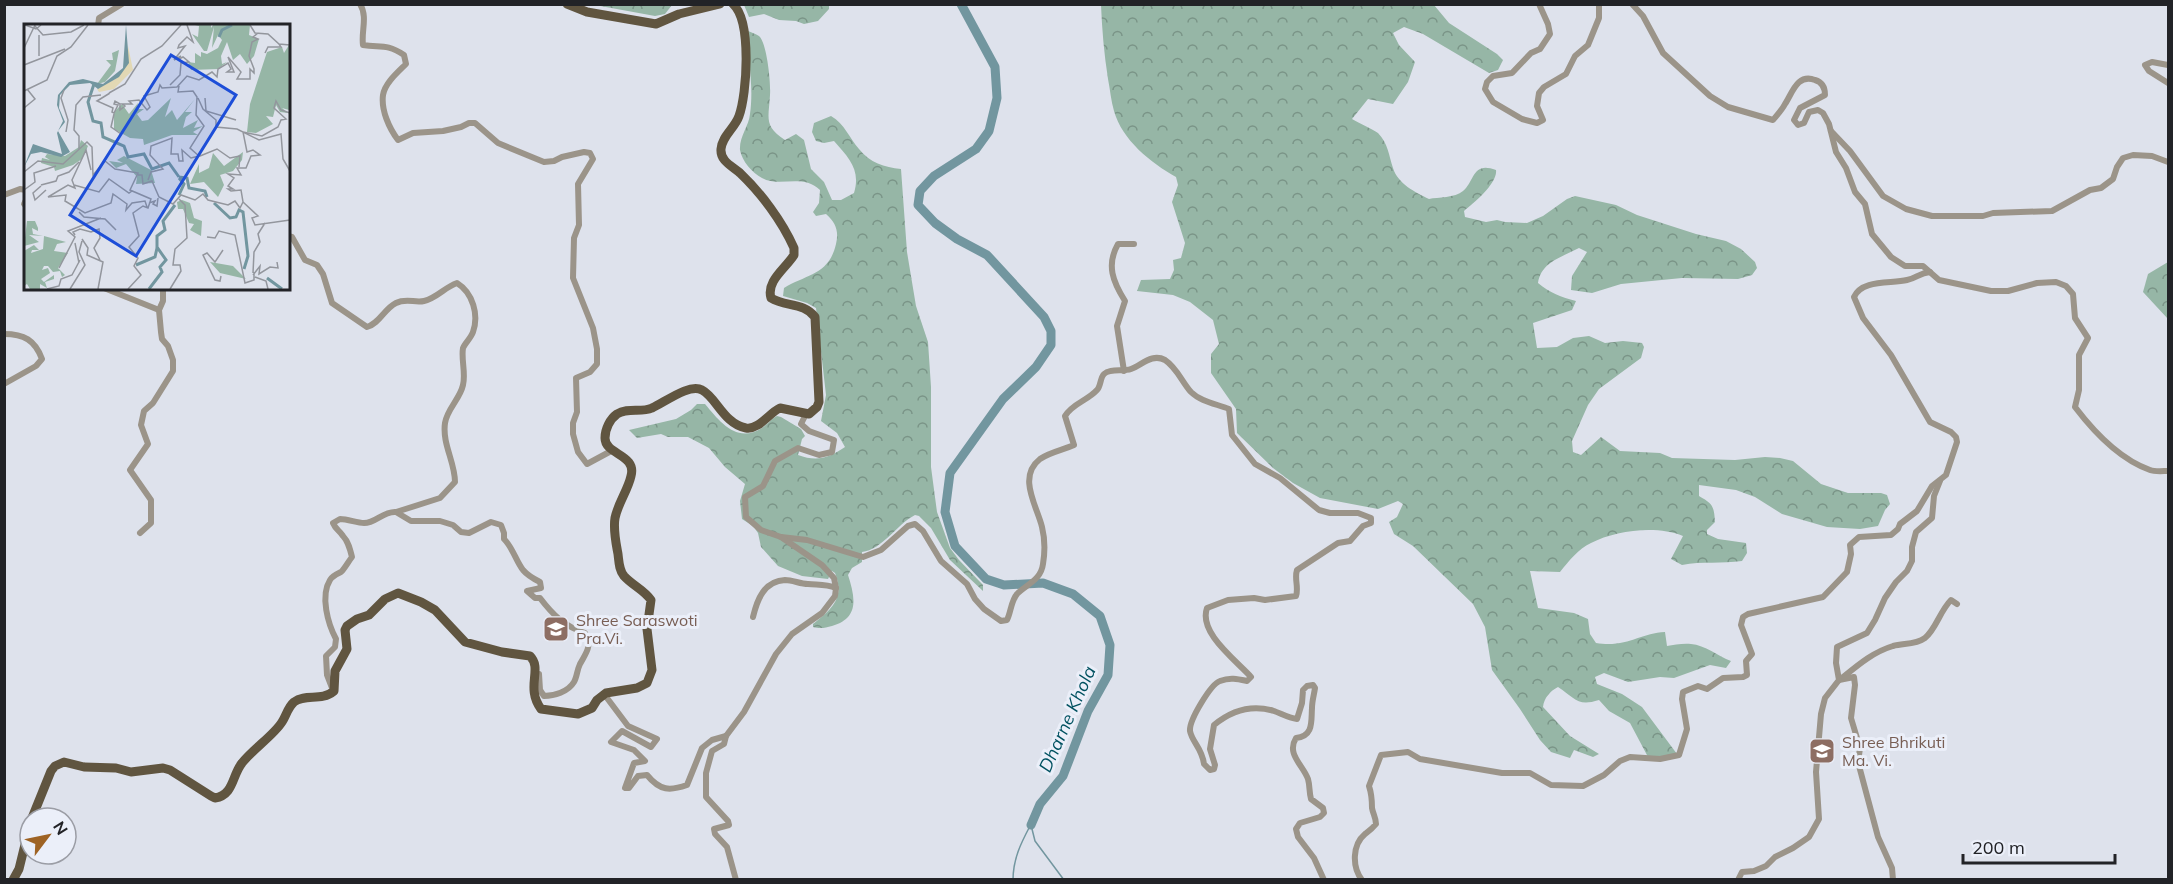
<svg xmlns="http://www.w3.org/2000/svg" width="2173" height="884" viewBox="0 0 2173 884" font-family="Mulish,sans-serif">
  <style>
    .forest { fill: url(#forest-crowns) }
    .lines { fill: none; stroke-linecap: round; stroke-linejoin: round }
    .stream { stroke: #72969f; stroke-width: 1.5 }
    .river { stroke: #72969f; stroke-width: 9 }
    .street { stroke: #9b9489; stroke-width: 6 }
    .primary { stroke: #605540; stroke-width: 9 }
    .labels { text-anchor: middle; dominant-baseline: central; stroke-width: 6; stroke-linejoin: round; paint-order: stroke }
    .education-label { font-size: 16px; fill: #785e54; stroke: #ebeff9; text-anchor: start }
    .water-label { font-size: 18px; font-style: italic; fill: #005160; stroke: #ebeff9 }
    .inset-river { fill: none; stroke: #72969f; stroke-width: 3 }
    .inset-road { fill: none; stroke: #93969d; stroke-width: 1.5 }
    .view { fill: #1d4ed8; fill-opacity: 0.15; stroke: #1d4ed8; stroke-width: 3 }
    .inset-edge { fill: none; stroke: #222327; stroke-width: 3 }
  </style>
  <defs>
    <pattern id="forest-crowns" width="20" height="18" patternUnits="userSpaceOnUse" patternTransform="scale(1.5)"><rect width="20" height="18" fill="#96b6a6"/><path d="M2 6a3 3 0 1 1 6 0M12 15a3 3 0 1 1 6 0" fill="none" stroke="#7a9487"/></pattern>
  </defs>
  <rect width="100%" height="100%" fill="#dee2ec"/>
  <g class="forest">
    <path d="M595,5l77,-1v1l-7,9 -10,2z"/>
    <path d="M744,5h85v4l-11,12 -14,3 -8,-3 -17,-1 -15,-6 -15,3z"/>
    <path d="M1101,5h333l15,18 48,31 6,6 -5,10 -9,3 -66,-39 -19,-7 -11,6 6,12 16,17 -7,20 -15,22 -25,-5 -16,20c8,5 19,9 26,14 10,10 11,23 15,35 5,16 22,24 36,31 9,-2 26,-1 34,-8 12,-10 9,-30 33,-21 2,13 -22,33 -32,41l1,6 21,5 11,-2 8,2 22,1 16,-7 24,-17 8,-3 41,9 21,10 59,19 30,7 15,8 14,13 2,6 -5,7 -14,4 -56,-1 -61,6 -29,9 -21,-3 1,-14 15,-24 -8,-4c-17,9 -38,14 -41,35 12,10 23,14 38,18l-4,9 -39,13 4,25 20,-1 16,-9 16,-2 16,7 18,-2 19,2 2,4 -3,11 -42,31 -11,16 -16,36 1,11 8,3 20,-18 19,14 40,2 12,5 63,2 30,-3 15,1 13,3 28,23 27,9h33l6,2 3,9 -5,6 -7,16 -18,3 -33,-2 -45,-13 -27,-17 -19,-7 -37,-5v11c14,8 15,10 16,26l-8,8v4l11,5 28,4 1,10 -5,8c-20,3 -40,0 -60,4l-11,-6 12,-23c-26,-11 -67,-6 -92,7 -13,6 -22,18 -31,29l-30,-1 8,37 36,5 14,6 2,15 6,9c31,5 44,-10 69,-11l2,14c7,-1 16,-3 24,-2 14,1 27,12 40,17l-5,7 -16,-3 -36,13 -14,-1 -32,5 -24,-9 -9,4 2,7 25,10 20,13 35,47 -11,6 -18,-3 -18,-34 -21,-12 -10,-11c-22,7 -24,-2 -41,-13 -8,4 -14,11 -15,20l27,29 29,18 -6,3 -19,-7 -4,8 -19,-6 -11,-12 -20,-31 -28,-39 -7,-43 -12,-23 -60,-58 -19,-12 -5,-12 8,-5 6,-13 -5,-3 -20,8 -58,-11 -27,-15 -20,-15 -36,-35 -1,-24 -25,-36v-19l8,-10 -6,-24 -23,-18 -17,-7 -36,-4 4,-11 29,-1 4,-9 -1,-10 8,-2 4,-15 -13,-41 6,-17 -2,-8c-25,-14 -54,-37 -62,-66 -3,-10 -4,-22 -6,-32 -4,-25 -6,-50 -7,-74z"/>
    <path d="M746,30c4,2 10,4 13,6 8,7 12,47 11,59 -1,22 -7,31 15,45l11,-6 8,6 7,29 13,13 8,18h9l13,-7c7,-23 -5,-35 -20,-52l-10,2 -8,-2 -4,-9 2,-9 17,-7c14,8 18,22 28,33 11,14 25,18 42,20l6,83 9,54 12,36 3,45v80l6,45 13,36 9,12 24,25v6l-33,-31 -19,-32 -12,-12 -4,-1c-18,9 -33,35 -53,37v10l-10,6 -4,7c7,22 12,43 -16,51 -7,2 -12,3 -19,1v-3c19,-15 32,-26 22,-51l-3,-2 -4,8 -26,-3 -24,-10 -17,-19 -3,-14 -5,-7 -11,-7 -2,-18 5,-17 -20,-17 -16,-19 -21,-11h-20l-7,-3 -24,4 -8,-8 47,-11 15,-9 6,-6h8c15,18 32,40 57,24 6,-4 9,-9 15,-12l4,1 20,12 4,7 -3,3 -4,16c19,7 31,3 47,-8l-8,-14 -16,-12 5,-26 -10,-87 -9,-5 -24,-7 1,-8c23,-14 45,-13 52,-44 3,-13 0,-21 -10,-30l-10,2 -3,-4 6,-9 1,-13c-18,-17 -40,-2 -58,-12 -10,-5 -20,-17 -22,-28 -1,-13 9,-24 10,-36 4,-29 -2,-56 -4,-84z"/>
    <path d="M2168,262v57l-25,-27 5,-18z"/>
  </g>
  <g class="lines">
    <g class="stream">
      <path d="M1031,825l4,16 29,39"/>
      <path d="M1013,880c0,-21 8,-37 17,-54"/>
    </g>
    <path class="river" d="M961,4l34,63 2,31 -8,33 -13,18 -42,27 -14,15 -2,14 17,18 22,16 30,16 57,62 7,14v14l-15,22 -33,32 -53,74 -5,39 10,34 31,33 18,6 39,-2 30,11 27,22 10,29 -2,30 -20,36 -25,65 -23,28 -9,21"/>
    <g class="street">
      <path d="M360,4c8,13 1,27 3,41 17,3 23,-2 41,10l2,9c-8,8 -21,19 -23,31 -2,15 6,33 15,45l15,-7 30,-2 18,-4 8,-4h6l23,20 46,19 10,-1 8,-4 22,-5 6,1 3,6 -15,25 1,41 -5,13 -1,40 20,50 4,21v15l-7,8 -14,6 1,34 -4,11v11l5,18 9,12 26,-14"/>
      <path d="M1539,4l9,20 2,10 -10,15 -9,4 -19,20 -19,3 -6,6 -2,7 8,13 29,17 15,4 6,-3 -6,-14 2,-13 5,-6 22,-13 9,-18 13,-11 11,-27v-14"/>
      <path d="M1632,4l11,12 20,37 47,43 18,11 45,13c4,-5 9,-10 12,-16 7,-10 12,-31 30,-24 7,2 10,8 10,15l-25,13 -6,12 4,5 6,-2 5,-11 9,-2 5,3 6,11 7,28 10,16 9,24 10,12 7,30 19,23 14,9h18l16,14 52,11h17l29,-8 19,-1 10,4 7,8 2,24 13,20 -9,17v35l-4,17c19,25 44,52 75,63 5,2 13,1 18,1"/>
      <path d="M98,26l1,-8 23,-14"/>
      <path d="M2168,65l-16,-3 -7,3 4,6 19,12"/>
      <path d="M1831,131l19,20 33,45 23,13 26,7h51l10,-3 59,-2 38,-21 11,-2 12,-9 4,-12 6,-9 10,-3 19,1 16,6"/>
      <path d="M4,195l16,-6 6,1"/>
      <path d="M26,200l-2,4 2,2"/>
      <path d="M288,236l4,1 13,23 12,5 6,9 9,29 35,24c13,-4 17,-18 29,-24 10,-5 19,0 28,-2 13,-3 21,-14 33,-18 16,10 22,32 16,49 -2,6 -8,11 -10,16 -2,12 3,25 0,37 -3,14 -16,24 -18,38 -3,21 10,39 10,59l-15,16 -44,14 15,9h29l13,4 8,7 8,1 22,-11 10,3 3,8v6c9,9 12,22 19,31 5,6 11,9 17,12l1,6 -14,3 8,7h5c13,17 24,28 45,35 7,14 2,18 -5,31 -3,6 -3,13 -6,18 -6,10 -20,14 -30,14l-4,-6 -1,-16"/>
      <path d="M104,288l55,22"/>
      <path d="M4,334c20,0 31,6 38,25l-6,7 -32,18"/>
      <path d="M1124,371l-7,-45 8,-25c-12,-19 -19,-36 -7,-57h16"/>
      <path d="M140,533l11,-10v-23l-21,-30 18,-26 -7,-19 3,-14 9,-8 20,-32v-11l-5,-14 -6,-7 -1,-7 -2,-22 4,-9v-13"/>
      <path d="M781,537l26,3 56,17 18,-7 27,-24 7,-2 8,7 18,30 26,23 8,15 9,10 17,12 6,-1c4,-8 4,-19 10,-26 10,-10 24,-14 26,-30 2,-12 2,-25 -1,-37 -5,-21 -25,-50 -2,-68 10,-7 23,-9 34,-14l-9,-29c8,-13 22,-15 32,-26 4,-4 3,-12 7,-16 6,-6 19,-2 27,-5 11,-4 21,-16 34,-9 12,8 17,22 26,32 10,10 26,12 38,17l3,26 23,29 25,14 39,32 11,3h28l13,5v5l-8,3 -13,15 -12,2 -41,27c-3,9 2,17 -1,26l-31,4 -11,-2 -26,2 -21,8c-9,25 30,53 44,69l-4,4c-9,-2 -17,-4 -27,0 -9,3 -31,39 -30,50 2,11 12,17 14,33l6,6 4,-1 1,-4 -5,-16 4,-24c17,-14 37,-21 60,-14 8,3 15,7 23,8l5,-16 1,-13 4,-4 6,-1 2,3c-1,7 -3,13 -3,20 -1,13 2,28 -16,30 -10,16 7,27 12,41 2,7 1,13 3,20l12,9 1,5 -4,4 -20,6 -4,6 2,8 16,21 10,22"/>
      <path d="M753,617c4,-17 11,-36 32,-37 8,0 15,4 23,4 11,1 18,0 28,4"/>
      <path d="M1842,678c16,-13 31,-26 51,-32 11,-3 22,-1 32,-8 11,-9 15,-27 26,-38l6,4"/>
      <path d="M1839,680l15,-3 1,8 -4,33 9,30 -2,14 20,75 14,31 1,12"/>
      <path d="M332,688l-5,-13 -1,-19 9,-9 1,-8c-8,-15 -16,-43 -6,-59 2,-4 7,-6 11,-8 4,-4 7,-10 11,-15 -2,-8 -4,-16 -9,-21 -4,-6 -7,-6 -10,-13l7,-4c8,0 17,4 24,4 12,0 19,-12 32,-11"/>
      <path d="M604,694l24,32 29,13 -6,8 -29,-16 -11,11 23,8 11,11 -11,2 -9,25h4l9,-12 9,-1c13,16 23,16 40,10l15,-37 10,-8 14,-4"/>
      <path d="M736,880l-9,-33 -12,-13 -1,-5 15,-4 -1,-4 -22,-24v-24l6,-22 12,-7 2,-8 18,-24 32,-58 16,-20 30,-21 13,-17 1,-8 -2,-10 -12,-13 -41,-28 -20,-7 -15,-13 -1,-20 18,-11 12,-25 23,-13 21,7 13,-3 2,-12 -25,-9 -8,-7 5,-10"/>
      <path d="M1362,880c-10,-13 -10,-35 3,-46 4,-3 7,-5 11,-10 0,-6 -3,-10 -4,-16 0,-8 0,-13 -3,-22l12,-31 27,-3 12,7 82,14h28l21,12 32,1 21,-11 16,-14 10,-4 30,2 19,-4 8,-26 -5,-30 1,-7 15,-6 9,3 16,-11 20,-1 4,-2 -1,-14 6,-7 -11,-29 2,-8 5,-3 75,-17 24,-25 4,-18 -1,-9 9,-8 32,-2 7,-6 2,-5 17,-13 15,-25 14,-11 11,-33 -1,-5 -5,-5 -21,-10 -39,-67 -28,-37 -9,-21c8,-18 37,-13 53,-17 10,-2 12,-7 23,-8"/>
      <path d="M1738,880l4,-8 12,-1 12,-5 9,-9 18,-9 16,-11 10,-18 -3,-47 5,-58 4,-16 14,-18 -3,-17 1,-16 30,-14 8,-13 10,-22 11,-16 11,-11 5,-10v-14l4,-15 16,-14 2,-22 6,-15"/>
    </g>
    <g class="primary">
      <path d="M567,4l20,8 69,12 23,-10 41,-10"/>
      <path d="M32,818l19,-47 4,-5 9,-4 20,5 32,1 15,4 32,-4 7,2 41,26 4,2c19,-3 17,-23 27,-35 11,-14 32,-28 40,-41 4,-6 6,-15 12,-20 12,-9 27,0 40,-11l1,-20 12,-22 -2,-19 2,-4 10,-7 12,-4 16,-16 13,-6 23,9 14,8 30,32 37,10 28,4c13,13 -5,31 11,53l37,5 14,-6 5,-8 9,-7 31,-5 10,-5 5,-13 -5,-41 4,-29c-7,-10 -19,-15 -27,-24 -5,-6 -5,-14 -6,-22 -2,-11 -5,-24 -3,-36 3,-15 13,-28 16,-42 6,-22 -26,-21 -26,-38 0,-9 5,-19 12,-24 11,-7 24,-1 35,-6 12,-5 37,-25 50,-18 14,7 22,34 44,38 13,2 23,-15 34,-20l29,6 8,-7 2,-5 -4,-85c-11,-15 -30,-10 -44,-19 -5,-17 14,-29 23,-43v-7c-12,-27 -33,-55 -54,-75 -8,-7 -20,-12 -19,-24 1,-13 14,-21 18,-33 8,-22 13,-95 -6,-112"/>
      <path d="M13,880l6,-11 11,-45"/>
    </g>
  </g>
  <defs>
    <g id="school-square" transform="scale(1.35)"><rect x="-9" y="-9" width="18" height="18" rx="4" fill="#8d6e63" stroke="#ebeff9"/><path d="M0-5L7-2L0 1L-7-2ZM-4 1L0 2.5L4 1V4Q0 6-4 4Z" fill="#fff"/></g>
  </defs>
  <g fill-rule="evenodd">
    <use href="#school-square" x="556" y="629"/>
    <use href="#school-square" x="1822" y="751"/>
  </g>
  <g class="labels">
    <g class="education-label">
      <text x="576" y="620">Shree Saraswoti<tspan x="576" dy="18">Pra.Vi.</tspan></text>
      <text x="1842" y="742">Shree Bhrikuti<tspan x="1842" dy="18">Ma. Vi.</tspan></text>
    </g>
    <g class="water-label">
      <text transform="translate(1067 719) rotate(-66)">Dharne Khola</text>
    </g>
  </g>
  <g transform="translate(24 24)">
    <rect width="266" height="266" fill="#dee2ec"/>
    <path d="M171,1h16v3l2,-3h37l-1,10 10,4 -5,17 -7,8 -7,-10 -7,6 -6,-18 -6,14 1,8 5,-2 -9,7 -27,1 -3,-8 7,1v-10l6,4v-5l6,2 11,-6 4,-8 -4,-5 -6,13 2,-21 -7,24h-3l-12,-17 6,3 1,-11zM265,21v65l-7,-2 6,5 -8,-1 -4,-7 -3,12 -7,-1 7,8 -17,9 -9,-1 3,-28 17,-52 15,-5 2,6zM95,26l-4,21 -10,11 -8,2 14,-19 -5,-5h7l-1,-7zM147,74l-6,19 7,-7 5,10 18,-21 -10,13h7l-6,5 -3,11 15,-8 -4,8 9,-2 -10,6 5,3h-26l-28,10 -1,-6 -13,-1 -16,-9v-17l8,-8 7,10 9,-11 -1,6h7l-7,5 5,7 6,-1zM57,116l7,6 -6,13 -9,6 -18,6 -1,-4 -13,-4 1,-5 8,2 -5,-3 2,-3 18,2 14,-9zM219,128l-1,8 -9,11 -13,4 4,10 -6,12 -14,-15 -14,2 9,-20v9l10,-5 4,-15 11,13zM100,132l27,14 4,13 -19,1 1,-7 -11,-13 -10,4 -7,-7 14,2 -6,-3zM158,176l8,3 4,15 8,3 -1,15 -11,-6 4,-6 -5,-1 -6,-14h-5l-1,-7zM3,197h8l3,7v3l-6,-3 1,6 10,2 -14,-1 10,7 -15,4zM20,212l22,6 -9,2 -3,7 14,2 -10,15 7,7 -3,2 -2,-6 -7,1 -5,-6h-4l-2,4 6,-2 2,5 -9,6 3,3 10,-7v4l-9,3 2,6 -7,-4v5h-10l-3,-5 -3,2v-35l10,-6 5,5h-7l-1,3 12,-4zM186,238l23,4 13,13 -26,-6z" fill="#96b6a6"/>
    <path d="M104,22l5,24 -19,19 -15,3 -2,-3 20,-11 11,-14z" fill="#e2d8b4"/>
    <path d="M102,1l3,38 -10,14 -21,12 -8,-6 -20,2 -10,10 -1,13 6,14 -7,9 12,21 -9,5 -20,-5 -10,2 -7,13 9,-23 29,10 -5,-21 6,-12 -6,-16 1,-10 11,-13 14,-3 20,5 20,-16z" fill="#72969f"/>
    <path class="inset-river" d="M195,13l3,-7 10,-5M70,60l-6,18 5,19 8,2 2,14 21,9 4,11 16,-3 8,15 17,-6 10,14M155,153l8,1 2,10 16,3 2,6M155,171l5,-11 -5,-6M190,179l16,15 6,-1 3,-7 4,2 5,44 -4,13M112,241l19,-8 2,-9M243,254l15,11M125,265l13,-17 -2,-5 6,-7 -9,-13v-11l8,-6 -2,-9 12,-16"/>
    <path class="inset-road" d="M1,1l11,4 5,-4M226,1l5,8 13,1 11,10 11,1M11,2l8,9 28,-3 13,-7M0,24l11,-23M241,29l3,-6h13l-2,-3M15,32v-21M157,32l-7,4 11,-14 -7,2 1,-3 8,-8 6,5 -6,-17M0,41l41,-16M146,61l10,-10 1,-12 8,-1 -6,-5 -4,2M40,66l-3,8 7,22 -2,12M0,67l23,-11 10,-24 14,-9 17,-22M85,69l16,-9 16,-25 21,-13 19,-21M86,69l-13,8 16,7 -1,4 2,1 4,-8 -4,-1 1,-3 5,3v6l5,-4 -3,-2h10l-3,-3 10,-1 8,10 3,-3 -6,-11 14,-4 2,-7 2,3 15,-1 10,-11 12,4 13,-8 5,5 1,-8 10,-6 3,6 -4,3h7l-6,-15 13,15 -4,7h13v-10l4,4v-4l-5,-13 3,-14 6,-3 -5,-2 5,-4M174,74l5,11 13,11v7l21,2 22,11 22,-6 2,25 7,12M181,74l1,13 30,9M0,84l11,-9 -8,-10M90,90l-3,13 10,7M55,125v-13l-5,-6 2,-25 7,-8 18,-2M176,132l17,-7 13,9 10,-2 -1,11M67,146l-5,-20 -14,30 3,8 -7,-3 -20,12 18,-2 -1,6 20,12 26,-10 2,-9 14,10 -1,6 6,-7 13,-2 2,6M0,148l14,-11 25,3 24,-22 5,5 1,28 12,-14 10,8 23,4 -8,17 21,9 -3,9 -5,-2 -10,7 6,23 -10,11 9,11 -4,8 7,9 -13,14M114,151h4l1,9 9,-3 7,16 14,7 8,-9 14,5 8,-6 5,6 20,5 7,-4 5,7 3,-6 -2,-12 -10,1 -3,-2h5l-5,-3 6,-8 -6,-4 13,1 -4,-7h9l5,-12 9,-1 -7,-5 -6,2 -4,-20 19,4 16,-9 3,-7 5,-1 -12,-11 2,-7 5,9 9,3M124,156l3,-8 12,-3 -13,-14 1,-9 21,-8 -1,16h7l1,7h4l-1,-11 9,8 8,-2 -9,-8 14,-22 -8,-11 1,-18 -4,-6 -15,1 1,-6M17,161l15,-4 2,-5 11,-4 10,-10M50,161l25,7 10,-13 20,14 3,-2M17,162l-8,7 2,7 11,-10M0,166l11,-8 -1,-9 22,-7M219,178l15,14 -6,2 3,7 35,-5M125,179l6,-2 -2,3 4,2 1,-8M55,188l5,5 21,2 11,11M51,211l-2,-3 7,-3 11,3 8,-3 1,9 -6,10 6,12M183,213l8,1 4,-7 16,4 10,48 9,-3v-8M58,215l6,9 -1,7 16,7 -5,27M51,219l4,20M35,244l16,-31 -7,-6 33,-13M229,249l1,-21 6,-10 -2,-8 7,-11M229,251l7,-9 -1,8 11,-7 8,1 -1,-6M197,252l-1,5 -5,-1 -12,-25 4,-2 8,9 8,-12M231,253l11,4 2,8M23,265l12,-3 2,-7 11,-4 8,-15M46,265l15,-24 -6,-13 3,-11M146,265l11,-18 -1,-6h-7l2,-16 12,-11 -2,-33 -6,-6"/>
    <path class="view" d="M147,31l65,40 -100,161 -66,-41z"/>
    <rect width="266" height="266" class="inset-edge"/>
  </g>
  <rect width="2173" height="884" fill="none" stroke="#222327" stroke-width="12"/>
  <g transform="translate(48 836) rotate(58)"><circle r="28" fill="#ebeff9" stroke="#9b9da5" stroke-width="1.5"/>
  <path d="M0-4.5L10 22L0 15L-10 22Z" fill="#9e6324"/>
  <text y="-9" font-size="16" font-weight="bold" text-anchor="middle" fill="#222327">N</text>
  </g>
  <path d="M1963 854v9h152v-9" fill="none" stroke="#222327" stroke-width="3"/>
  <text x="1972" y="854" font-size="18" fill="#222327" stroke="#ebeff9" stroke-width="4.5" paint-order="stroke">200 m</text>
</svg>
